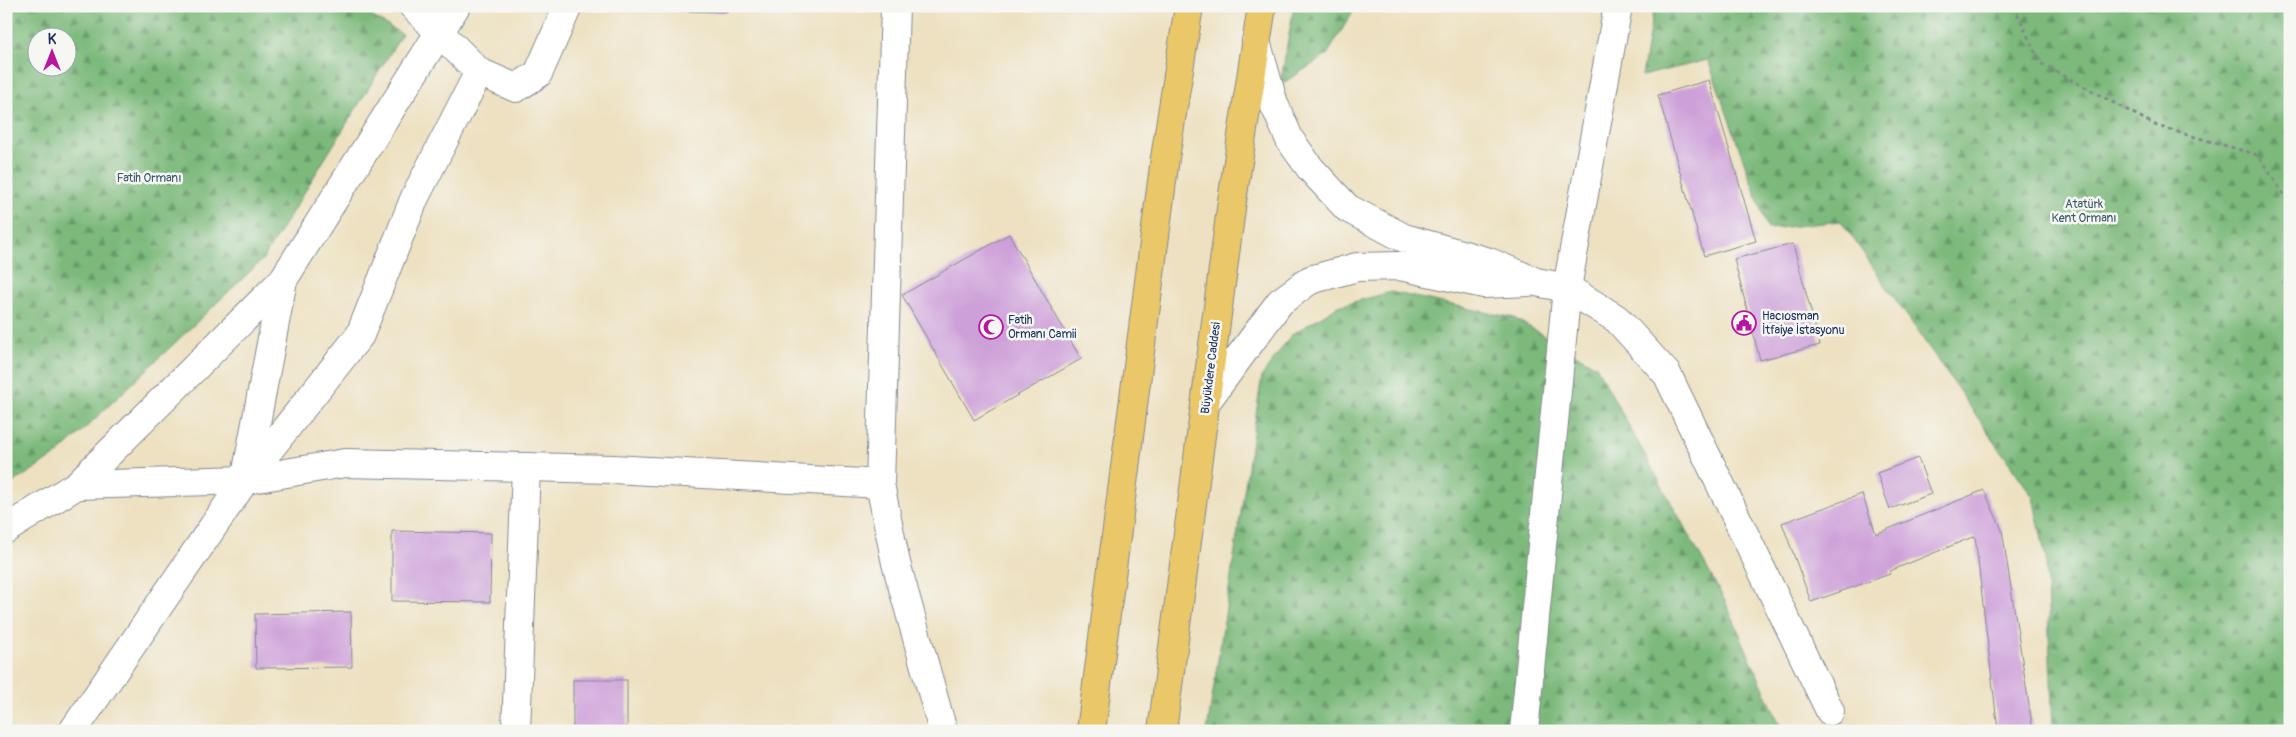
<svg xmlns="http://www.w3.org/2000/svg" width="2296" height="737" viewBox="0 0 2296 737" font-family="Pangolin,sans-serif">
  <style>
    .forest { fill: url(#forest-firs); stroke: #4c746c; fill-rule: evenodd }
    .building { fill: #cda0d9 }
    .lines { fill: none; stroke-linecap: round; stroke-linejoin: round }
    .minor-casing { stroke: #848890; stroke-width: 30 }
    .major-casing { stroke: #848890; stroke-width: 30 }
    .path { stroke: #848890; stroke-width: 3; stroke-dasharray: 4 4; stroke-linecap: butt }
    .minor { stroke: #fff; stroke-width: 28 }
    .major { stroke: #eac769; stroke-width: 28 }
    .labels { text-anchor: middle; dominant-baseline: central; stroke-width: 5; stroke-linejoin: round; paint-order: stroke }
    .park-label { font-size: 12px; fill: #3b5a6a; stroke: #f6f6f2 }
    .poi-label { font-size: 12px; fill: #1b2f5e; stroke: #f6f6f2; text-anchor: start }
    .street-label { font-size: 12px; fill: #1b2f5e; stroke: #f6f6f2 }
  </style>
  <defs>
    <pattern id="forest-firs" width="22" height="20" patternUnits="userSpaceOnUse" patternTransform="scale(1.25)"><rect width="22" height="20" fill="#7cb97a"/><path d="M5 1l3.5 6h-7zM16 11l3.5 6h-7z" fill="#659767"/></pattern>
  </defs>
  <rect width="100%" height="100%" fill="#f6f6f2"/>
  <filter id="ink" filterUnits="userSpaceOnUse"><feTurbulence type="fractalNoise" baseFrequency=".02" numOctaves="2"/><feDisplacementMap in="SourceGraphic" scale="10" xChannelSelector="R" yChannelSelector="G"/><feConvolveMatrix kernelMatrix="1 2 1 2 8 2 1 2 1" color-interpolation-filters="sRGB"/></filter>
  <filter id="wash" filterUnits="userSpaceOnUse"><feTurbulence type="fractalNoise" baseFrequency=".0096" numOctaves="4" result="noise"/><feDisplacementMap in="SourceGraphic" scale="20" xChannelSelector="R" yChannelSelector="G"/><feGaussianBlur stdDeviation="1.12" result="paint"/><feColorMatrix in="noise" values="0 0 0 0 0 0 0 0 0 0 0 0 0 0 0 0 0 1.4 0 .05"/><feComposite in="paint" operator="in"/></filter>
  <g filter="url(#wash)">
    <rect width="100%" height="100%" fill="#ede1c1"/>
    <g class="forest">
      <path d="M6,6h348l48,28 -139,225 -205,195 -52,33zM38,38h30v30h-30z"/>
      <path d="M1294,6h62l-29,49 -47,30z"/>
      <path d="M1654,6h636v725h-237l-7,-172 -13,-62 -192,-276 -73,8 -60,-169 -66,16z"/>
      <path d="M1391,292l123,26 82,48 129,235 56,127 -2,3h-572l55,-355 29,-41 47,-29z"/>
    </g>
    <g id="blocks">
      <g class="building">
        <path d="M670,6h57v6l-57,-1z"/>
        <path d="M1709,80l47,161 -52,15 -46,-161z"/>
        <path d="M1009,234l72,125 -107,61 -72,-125z"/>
        <path d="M1793,244l27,101 -60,15 -26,-101z"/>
        <path d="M1918,458l13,36 -41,15 -13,-36z"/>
        <path d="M1984,490l18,40 31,201h-35l-23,-195 -85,35v3l-79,28 -29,-79 80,-29 14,40z"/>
        <path d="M392,531l99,2 -1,69 -98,-1z"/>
        <path d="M351,612l1,55 -96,1 -1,-54z"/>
        <rect x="573" y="680" width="54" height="51"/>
      </g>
    </g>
  </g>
  <g filter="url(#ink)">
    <use href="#blocks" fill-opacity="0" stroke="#848890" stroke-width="1"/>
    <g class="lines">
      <g class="minor-casing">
        <g id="minor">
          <path d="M413,6l66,66 37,16 22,-14 30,-68"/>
          <path d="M895,6l-15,478 16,79 47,168"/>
          <path d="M1256,41l18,63 16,36 20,28 37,40 57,30 85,24 47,20 31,6 50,31 50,55 163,337"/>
          <path d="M1206,402l74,-100 30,-22 47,-13 43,-1 84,18 44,-2"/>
          <path d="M246,476l37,-196"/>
          <path d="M77,485l168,-5 100,-17 268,6 267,15"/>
          <path d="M6,529l71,-44 206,-205 173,-274"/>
          <path d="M73,731l172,-251 115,-145 55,-138 64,-125"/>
          <path d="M516,731l10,-264"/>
          <path d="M1524,731l43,-443 51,-282"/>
        </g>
      </g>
      <g class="major-casing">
        <g id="major">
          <path d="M1091,731l74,-573 24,-152"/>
          <path d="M1162,731l70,-530 30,-195"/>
        </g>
      </g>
      <path class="path" d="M2014,6l26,57 117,63 101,29 32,49"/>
      <use href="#minor" class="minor"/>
      <use href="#major" class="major"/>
    </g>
  </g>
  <defs>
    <g id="civic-ring" transform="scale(1.25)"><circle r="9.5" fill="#f6f6f2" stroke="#b5179e" stroke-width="1.5"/><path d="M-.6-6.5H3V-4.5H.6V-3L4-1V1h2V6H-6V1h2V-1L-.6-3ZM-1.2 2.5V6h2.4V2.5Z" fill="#b5179e"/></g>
    <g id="mosque-ring" transform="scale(1.25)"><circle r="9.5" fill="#f6f6f2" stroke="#b5179e" stroke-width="1.5"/><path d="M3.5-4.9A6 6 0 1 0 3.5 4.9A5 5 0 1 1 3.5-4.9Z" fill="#b5179e"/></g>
  </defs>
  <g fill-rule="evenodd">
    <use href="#civic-ring" x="1744" y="323"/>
    <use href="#mosque-ring" x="991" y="327"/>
  </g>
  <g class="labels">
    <g class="park-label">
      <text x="149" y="178">Fatih Ormanı</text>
      <text x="2084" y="204">Atatürk<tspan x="2084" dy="14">Kent Ormanı</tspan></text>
    </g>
    <g class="poi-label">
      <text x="1762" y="316">Hacıosman<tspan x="1762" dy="14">İtfaiye İstasyonu</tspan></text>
      <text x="1008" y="320">Fatih<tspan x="1008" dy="14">Ormanı Camii</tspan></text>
    </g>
    <g class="street-label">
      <text transform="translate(1211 368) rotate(-83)">Büyükdere Caddesi</text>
    </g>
  </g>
  <rect width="2296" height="737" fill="none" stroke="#f6f6f2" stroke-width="25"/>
  <g transform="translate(52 52)"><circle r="24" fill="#f6f6f2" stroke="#9ea6b7"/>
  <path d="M0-4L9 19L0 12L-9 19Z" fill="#b5179e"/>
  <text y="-8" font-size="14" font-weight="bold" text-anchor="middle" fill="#1b2f5e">K</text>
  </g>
</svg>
